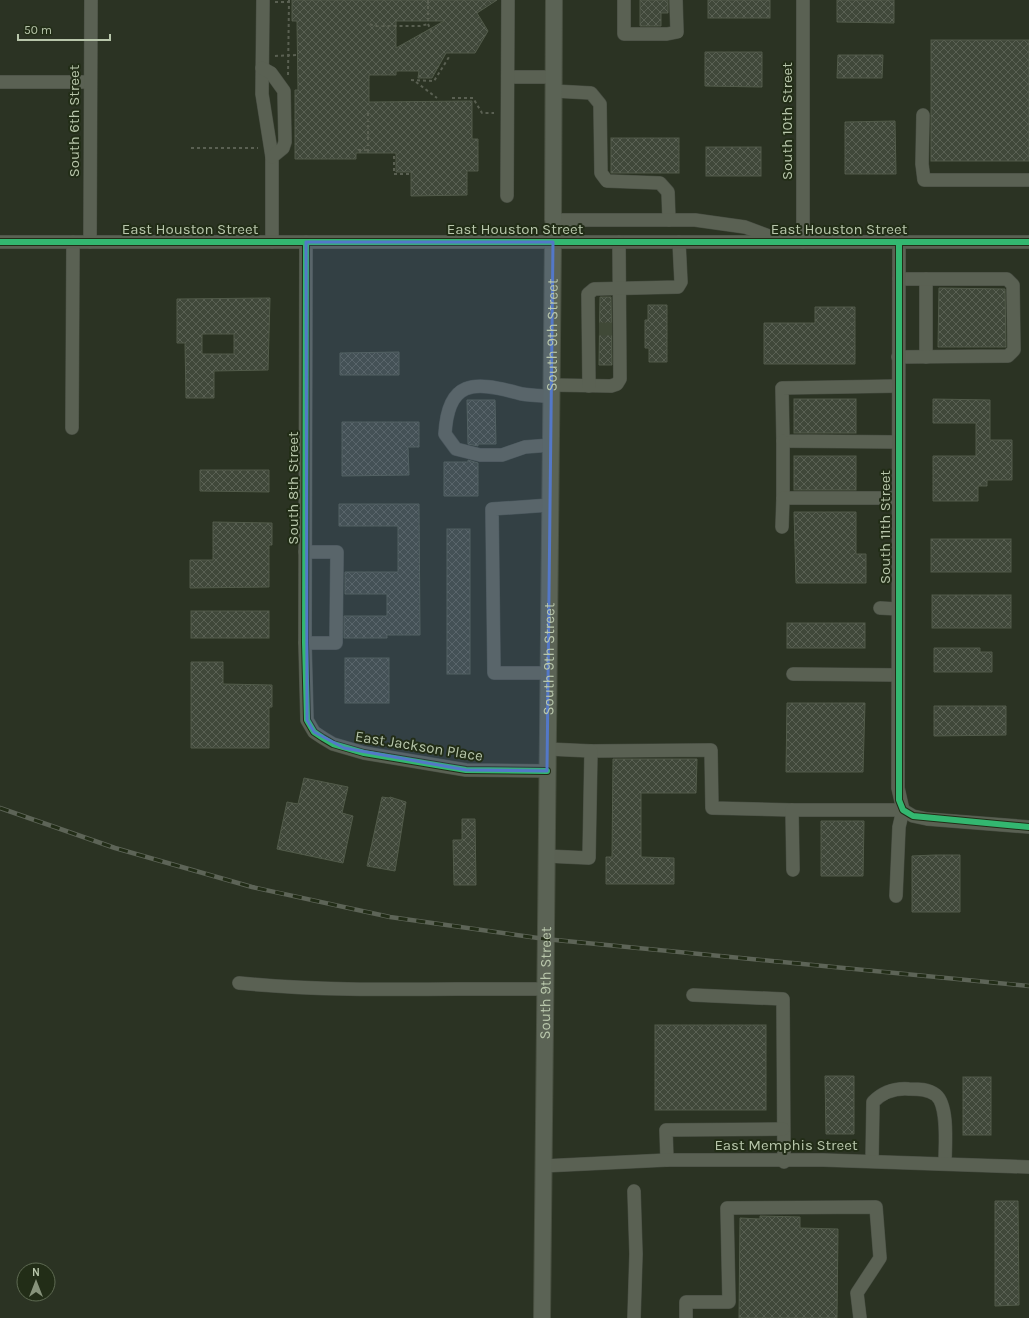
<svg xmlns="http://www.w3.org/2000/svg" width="1029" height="1318" viewBox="0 0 1029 1318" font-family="Karla,sans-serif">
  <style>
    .building { fill: url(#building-cross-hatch); stroke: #525b4a; fill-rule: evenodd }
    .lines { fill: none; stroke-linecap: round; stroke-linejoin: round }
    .minor-tunnel { stroke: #404937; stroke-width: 13; stroke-dasharray: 13 6; stroke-linecap: butt }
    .minor-casing { stroke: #474d42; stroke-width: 14 }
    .major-casing { stroke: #484f40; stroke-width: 18 }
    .path { stroke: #5a6052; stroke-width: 2; stroke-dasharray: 3 3; stroke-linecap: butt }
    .minor { stroke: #5a6153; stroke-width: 13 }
    .major { stroke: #5b6355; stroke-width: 16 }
    .rail-casing { stroke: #5d6457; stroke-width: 4.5 }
    .rail { stroke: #222d17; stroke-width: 3; stroke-dasharray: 9; stroke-linecap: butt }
    .cycleway-casing { stroke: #222d17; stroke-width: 8 }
    .cycleway { stroke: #33b770; stroke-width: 6 }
    .marked { fill: #5378c8; fill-opacity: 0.2; stroke: #5378c8; stroke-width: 3; stroke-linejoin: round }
    .labels { text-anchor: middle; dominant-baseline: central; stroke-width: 4; stroke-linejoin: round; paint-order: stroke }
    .street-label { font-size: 15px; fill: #b8c6ab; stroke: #222d17 }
  </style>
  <defs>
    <pattern id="building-cross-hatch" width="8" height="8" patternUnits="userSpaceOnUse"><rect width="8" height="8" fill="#40483a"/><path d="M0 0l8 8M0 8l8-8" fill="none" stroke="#5a6154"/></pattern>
  </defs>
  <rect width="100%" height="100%" fill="#2b3323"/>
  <g class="building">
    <path d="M292,0h205l-20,13 11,18 -13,22h-29l-14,25h-14l1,-7h-23v4h-27v27l103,-1v38h6v32h-11v24l-56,1v-24h-15v-19h-40v6h-61v-69h3l-1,-69h-5zM396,21h48l-48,27z"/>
    <path d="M640,0h28v13h-7v13h-21z"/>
    <rect x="708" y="0" width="62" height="18"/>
    <path d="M837,0h57v23l-57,-1z"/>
    <rect x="931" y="40" width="98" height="121"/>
    <path d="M705,52h57v35l-57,-1z"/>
    <path d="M838,55h45l-1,23h-45z"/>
    <path d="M895,121l1,53h-51v-52z"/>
    <rect x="611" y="138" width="68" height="35"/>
    <rect x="706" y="147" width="55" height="29"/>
    <path d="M939,288l66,1 1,58h-68z"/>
    <path d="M600,297h11l1,68h-13z"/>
    <path d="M270,298l-2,72 -54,1v27h-28l-1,-55h-8v-44zM202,334h32v20h-32z"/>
    <path d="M648,305h19v57h-18v-14h-4v-28h3z"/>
    <path d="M815,307h40v57h-91v-41h51z"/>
    <path d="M399,352v23h-59v-22z"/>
    <rect x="794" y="399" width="62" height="34"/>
    <path d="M933,399l57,1v40h22v40h-25v6h-9v15h-45v-45h43v-33h-43z"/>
    <path d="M467,400h28l1,44h-18v2l-10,-2z"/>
    <path d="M342,422h77v25h-11l1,28 -67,1z"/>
    <rect x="794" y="456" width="62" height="34"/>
    <path d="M468,460l10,3v33h-34v-34h24z"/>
    <path d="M200,470h69v22l-69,-1z"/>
    <path d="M339,504h80l1,131h-33v3h-43v-22h43v-22h-42v-22h53v-46h-59z"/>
    <path d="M794,512h62v42h10v29h-70z"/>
    <path d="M213,522l59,1v22h-3v42l-79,1v-28h23z"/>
    <rect x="447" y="529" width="23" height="145"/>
    <rect x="931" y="539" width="80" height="33"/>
    <rect x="932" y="595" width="79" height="33"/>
    <rect x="191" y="611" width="78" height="27"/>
    <rect x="787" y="623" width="78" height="25"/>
    <path d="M934,648h46v4h12v20h-58z"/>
    <rect x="345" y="658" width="44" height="45"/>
    <path d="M191,662h32v22l49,1v22h-3v41h-78z"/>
    <path d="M787,703h78l-2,69h-77z"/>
    <path d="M934,706h72v29l-72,1z"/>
    <path d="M613,759h84l-1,34h-55v64l33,1v26h-68v-27h6z"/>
    <path d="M304,778l44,9 -6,26 11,3 -10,47 -66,-14 10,-47 11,2z"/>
    <path d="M382,797l7,1 1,-1 16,5 -11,69 -28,-5z"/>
    <path d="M462,819h13l1,66h-22l-1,-45h9z"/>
    <path d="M821,821h43l-1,55h-42z"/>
    <path d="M935,855h25v57h-48v-56z"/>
    <rect x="655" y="1025" width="111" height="85"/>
    <path d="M825,1076h29v58h-28z"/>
    <rect x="963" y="1077" width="28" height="58"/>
    <path d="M995,1201h23l1,104 -24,1z"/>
    <path d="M760,1216l40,1v11l38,1 -1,89h-98l1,-100 20,1z"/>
  </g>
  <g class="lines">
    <path class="minor-tunnel" d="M599,329h13"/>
    <g class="minor-casing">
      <g id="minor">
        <path d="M263,0l-1,94 10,63v85"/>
        <path d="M624,0v34h43l10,-2 -1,-32"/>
        <path d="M262,68l9,5 13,18 1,51 -2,6 -11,9"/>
        <path d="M508,77h46"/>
        <path d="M0,82h90"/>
        <path d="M554,91l37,2 9,11 1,69 6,8 53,2 8,9 1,28"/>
        <path d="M923,115l-1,49 2,16h105"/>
        <path d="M507,196l1,-196"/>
        <path d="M0,242h1029"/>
        <path d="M90,242l1,-242"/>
        <path d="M306,242l-1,401 2,77 7,12 9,6 10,6 31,9 102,17 81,1"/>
        <path d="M553,242v-22h142l50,7 32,12"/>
        <path d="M803,242v-242"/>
        <path d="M926,279v78"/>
        <path d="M898,357l110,-1 6,-6 -1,-65 -6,-6h-108"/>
        <path d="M552,385l59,1 6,-2 3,-5 -1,-137"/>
        <path d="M589,386l-1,-92 6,-5 84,-2 3,-5 -2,-40"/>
        <path d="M898,386l-116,2 1,53 115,1"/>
        <path d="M72,428l1,-186"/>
        <path d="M551,445l-26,2 -23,8h-22l-24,-6 -11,-15c3,-54 28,-53 73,-41 10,3 22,2 33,4"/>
        <path d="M783,498v-57"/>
        <path d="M782,527l1,-29h115"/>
        <path d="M880,608l18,1"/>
        <path d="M305,643h31l1,-91h-32"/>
        <path d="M548,673h-54l-2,-164 58,-4"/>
        <path d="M793,674l105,1"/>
        <path d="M591,751l120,-1 1,58 80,2"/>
        <path d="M546,856l43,2 2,-107 -43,-2"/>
        <path d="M793,870l-1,-60h111l10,6 14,3 102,8"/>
        <path d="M896,896l3,-69 4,-17 -5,-22 1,-545"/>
        <path d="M239,983c101,10 204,5 306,6"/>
        <path d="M693,995l90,4 1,163"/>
        <path d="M667,1160l-1,-30 117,-1"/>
        <path d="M872,1161l1,-59c10,-10 23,-14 36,-13 10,0 19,0 27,6 13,11 9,52 9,68"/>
        <path d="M543,1166l124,-6h156l206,7"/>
        <path d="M634,1191l2,63 -2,64"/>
        <path d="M686,1318v-16h43l-2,-94 149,-1 4,51 -23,35 3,25"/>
      </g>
    </g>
    <g class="major-casing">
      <g id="major">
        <path d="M553,220l1,-220"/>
        <path id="s1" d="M542,1318l11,-1076"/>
      </g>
    </g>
    <g class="path">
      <path d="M428,0v24l4,9"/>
      <path d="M275,2h15"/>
      <path d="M370,24l4,2h46l8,-2"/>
      <path d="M275,56l21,-1"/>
      <path d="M288,75l1,-75"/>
      <path d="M411,80l23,1 15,-24"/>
      <path d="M416,82l21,16"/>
      <path d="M452,98h21l9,15h12"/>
      <path d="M368,113v42"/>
      <path d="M191,148h67"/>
      <path d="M358,150h10"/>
      <path d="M394,156v18h15"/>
    </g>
    <use href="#minor" class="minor"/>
    <use href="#major" class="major"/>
    <g class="rail-casing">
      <path id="rail" d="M0,808l115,40 137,39 138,30 155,22 484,47"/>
    </g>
    <use href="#rail" class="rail"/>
    <g class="cycleway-casing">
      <g id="cycleway">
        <path d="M0,242h1029"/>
        <path d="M306,242l-1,401 2,77 7,12 9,6 10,6 31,9 102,17 81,1"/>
        <path d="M899,243v557l4,10 10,6 116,11"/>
      </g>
    </g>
    <use href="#cycleway" class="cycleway"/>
  </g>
  <path class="marked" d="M306,242h247l-6,529 -81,-1 -122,-22 -30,-16 -7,-12z"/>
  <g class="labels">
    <g class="street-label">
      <text transform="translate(74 121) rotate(-90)">South 6th Street</text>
      <text transform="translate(787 121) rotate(-90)">South 10th Street</text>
      <text x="190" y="229">East Houston Street</text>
      <text x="515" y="229">East Houston Street</text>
      <text x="839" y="229">East Houston Street</text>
      <text stroke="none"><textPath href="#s1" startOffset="983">South 9th Street</textPath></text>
      <text transform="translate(293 488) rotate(-90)">South 8th Street</text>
      <text transform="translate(885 527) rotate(-90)">South 11th Street</text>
      <text stroke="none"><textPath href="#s1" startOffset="659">South 9th Street</textPath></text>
      <text transform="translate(419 746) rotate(9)">East Jackson Place</text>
      <text stroke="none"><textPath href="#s1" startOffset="335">South 9th Street</textPath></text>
      <text x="786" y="1145">East Memphis Street</text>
    </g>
  </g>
  <g transform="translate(36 1282)"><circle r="19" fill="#222d17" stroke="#5e6a52"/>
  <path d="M0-3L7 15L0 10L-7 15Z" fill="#87937b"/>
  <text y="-6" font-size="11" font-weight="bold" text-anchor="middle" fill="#b8c6ab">N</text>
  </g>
  <path d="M18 34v6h92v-6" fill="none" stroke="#b8c6ab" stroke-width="2"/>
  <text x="24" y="34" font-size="12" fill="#b8c6ab" stroke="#222d17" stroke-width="3" paint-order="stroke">50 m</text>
</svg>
